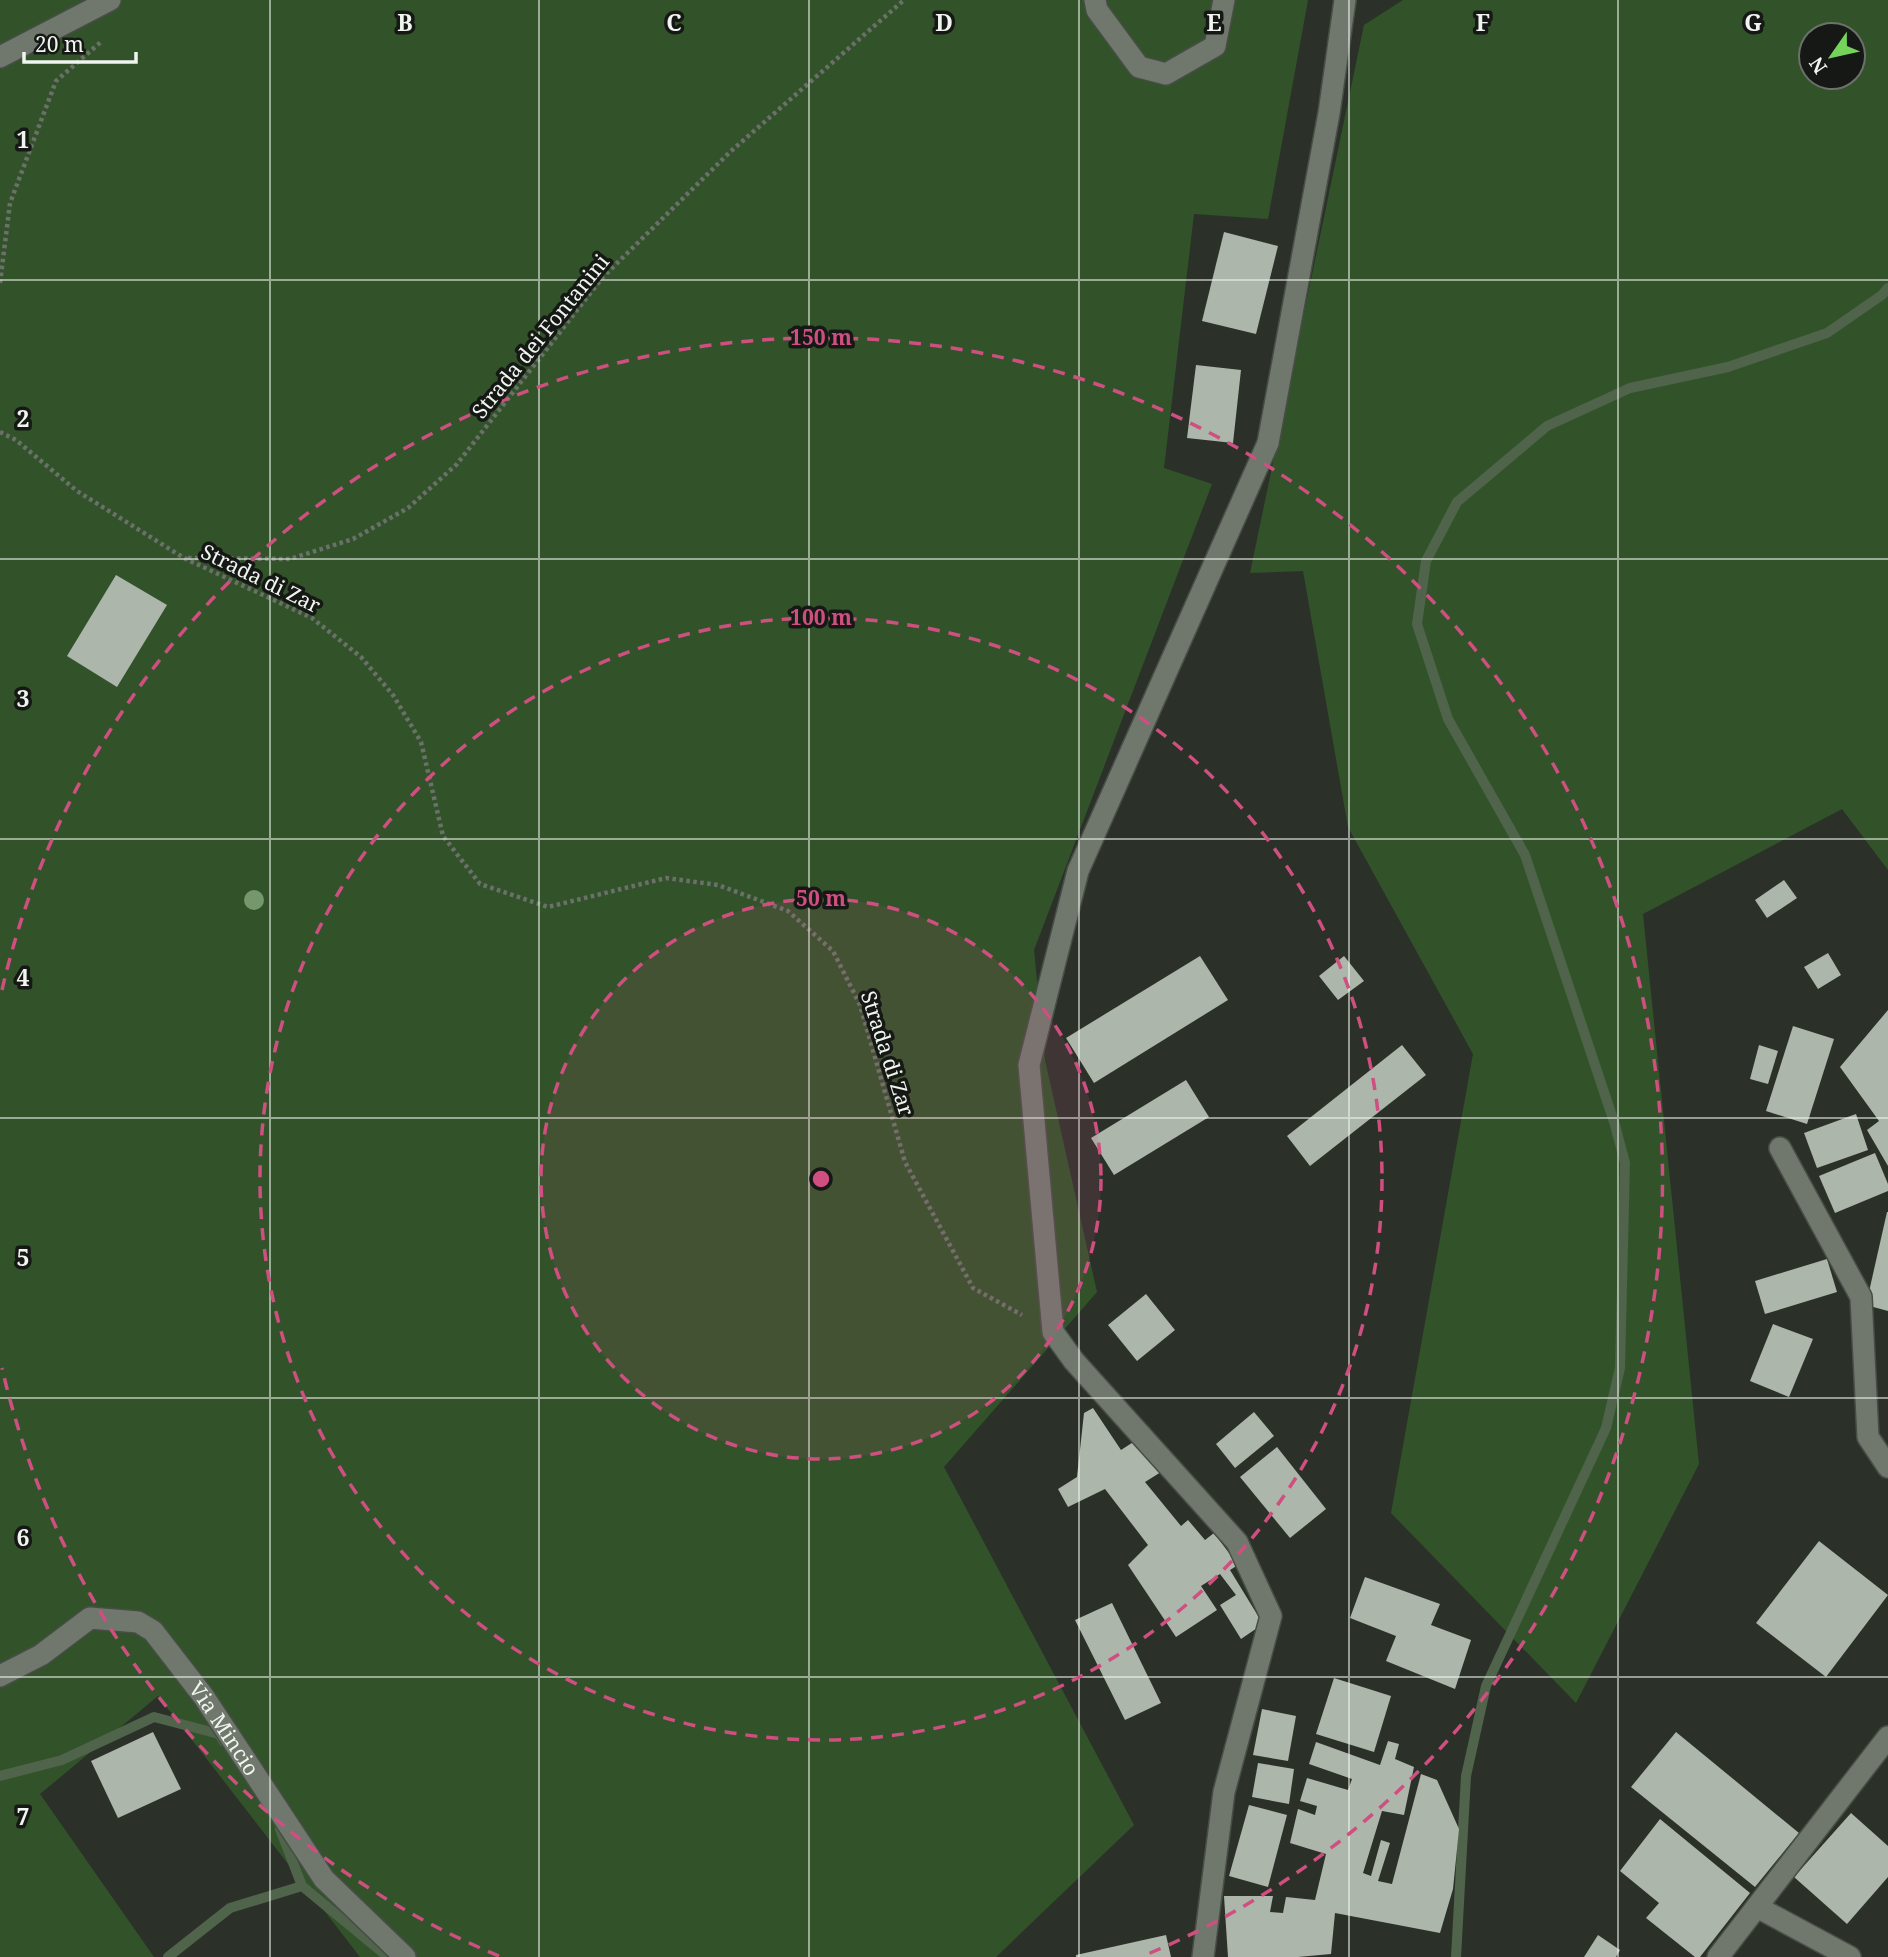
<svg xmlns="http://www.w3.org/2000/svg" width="1888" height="1957" viewBox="0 0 1888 1957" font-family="'Noto Serif',serif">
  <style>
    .green { fill: #32532a; fill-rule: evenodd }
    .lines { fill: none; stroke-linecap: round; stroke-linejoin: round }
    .stream { stroke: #4f644a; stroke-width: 10 }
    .building { fill: #adb6ab }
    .minor-casing { stroke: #484e47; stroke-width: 24 }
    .path { stroke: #6b716a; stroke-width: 4.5; stroke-dasharray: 3.5 3.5; stroke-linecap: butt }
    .minor { stroke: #70786e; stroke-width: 21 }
    .tree { fill: #74976b }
    .grid { fill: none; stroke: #f0f5ef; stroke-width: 2; stroke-opacity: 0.55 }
    .ring { fill: none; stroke: #ce4f80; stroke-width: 3.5; stroke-dasharray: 12 9 }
    .labels { text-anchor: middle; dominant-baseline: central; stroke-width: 7; stroke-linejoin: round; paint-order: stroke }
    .street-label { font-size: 21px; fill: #f0f5ef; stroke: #151814 }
    .grid-label { font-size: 23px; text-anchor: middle; font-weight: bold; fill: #f0f5ef; stroke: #151814; stroke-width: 7; stroke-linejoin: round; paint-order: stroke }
    .centre { fill: #ce4f80; stroke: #151814; stroke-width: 3.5 }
    .ring-label { font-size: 21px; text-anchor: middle; font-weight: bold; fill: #ce4f80; stroke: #151814; stroke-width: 7; stroke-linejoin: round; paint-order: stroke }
  </style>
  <rect width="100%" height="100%" fill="#2b3129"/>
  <g class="green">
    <path d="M0,0h1308l-40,219 -74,-5 -30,254 48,16 -178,466 11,110 52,232 -153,175 190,358 -138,132h-636l-202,-261 -118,98 114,163h-154z"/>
    <path d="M1403,0h485v870l-46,-61 -199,105 56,550 -123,239 -185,-190 82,-459 -125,-227 -45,-256 -53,2 114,-548zM1811,35h42v42h-42z"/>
  </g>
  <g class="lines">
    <g class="stream">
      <path d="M0,1776l62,-16 92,-43 65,17 5,8"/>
      <path d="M280,1829l22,57 86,71"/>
      <path d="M168,1957l62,-49 72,-22"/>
      <path d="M1456,1957l10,-181 20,-90 120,-258 14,-60 5,-205 -10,-38 -90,-270 -77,-136 -31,-95 9,-63 31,-59 90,-76 83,-38 98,-21 99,-34 55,-38 6,-7"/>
    </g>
  </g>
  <g class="building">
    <path d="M1224,232l54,14 -22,88 -54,-13z"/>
    <path d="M1196,365l45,5 -8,73 -46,-5z"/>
    <path d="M116,575l51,30 -50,82 -50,-31z"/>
    <path d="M1784,880l13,18 -30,20 -12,-18z"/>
    <path d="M1828,953l13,22 -23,14 -14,-22z"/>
    <path d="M1200,956l28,44 -134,83 -28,-45z"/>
    <path d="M1344,956l20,25 -26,19 -19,-24z"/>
    <path d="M1888,1010v156l-21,-36 12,-9 -39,-54z"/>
    <path d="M1793,1026l41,13 -27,85 -41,-13z"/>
    <path d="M1402,1045l24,30 -116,91 -23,-30z"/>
    <path d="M1759,1045l19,6 -10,33 -18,-5z"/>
    <path d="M1186,1080l23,37 -95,58 -23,-37z"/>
    <path d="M1856,1114l12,36 -51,18 -13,-35z"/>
    <path d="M1875,1153l13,31v7l-53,22 -16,-37z"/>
    <path d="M1887,1212h1v99l-22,-6z"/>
    <path d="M1827,1259l10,33 -72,22 -10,-33z"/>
    <path d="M1146,1294l29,36 -38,31 -29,-36z"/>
    <path d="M1773,1324l40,15 -24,58 -39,-16z"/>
    <path d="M1093,1408l28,42 17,-11 23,33 -16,10 36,44 7,-6 17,20 9,-7 24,32 -8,5 33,54 -22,15 -21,-34 16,-10 -16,-21 -19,12 16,24 -41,27 -48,-72 20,-20 -43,-56 -37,18 -10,-18 19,-12 7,-64z"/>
    <path d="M1254,1412l20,24 -39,32 -19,-24z"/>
    <path d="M1277,1447l49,62 -36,29 -50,-61z"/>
    <path d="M1819,1541l69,54 -62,82 -70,-54z"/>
    <path d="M1365,1577l75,27 -9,21 40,15 -16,49 -69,-28 10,-25 -46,-18z"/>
    <path d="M1112,1603l49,100 -36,17 -50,-100z"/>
    <path d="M1334,1678l57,18 -17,56 -58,-18z"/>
    <path d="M1262,1709l34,7 -8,45 -35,-6z"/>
    <path d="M153,1732l28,57 -63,29 -27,-57z"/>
    <path d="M1676,1732l123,101 -44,54 -124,-100z"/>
    <path d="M1388,1741l11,3 -4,15 19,8 -10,48 -22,-4 -19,62 8,3 10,-36 9,3 -12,38 14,3 29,-110 16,6 22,49 -6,60 -13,44 -105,-20 -4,41 -33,3h-70l-4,-61h49l-3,16 13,1 3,-16 29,3 11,-46 -36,-11 8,-34 17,6 2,-9 -17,-5 7,-23 41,12 4,-11 -43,-15 7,-22 64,23z"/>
    <path d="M1258,1763l36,6 -5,35 -37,-7z"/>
    <path d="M1249,1805l38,10 -19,72 -39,-11z"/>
    <path d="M1851,1813l37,33v31l-41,47 -53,-47z"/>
    <path d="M1660,1819l90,74 -50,64h-5l-49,-39 13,-15 -39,-32z"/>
    <path d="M1166,1935l5,22h-95v-2z"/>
    <path d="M1598,1935l22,15 -4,7h-32z"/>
  </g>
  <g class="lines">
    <g class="minor-casing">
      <g id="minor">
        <path d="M1095,0l2,10 42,57 27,7 49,-28 9,-46"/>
        <path d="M0,57l110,-57"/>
        <path d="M1780,1148l81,149 7,140 20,30"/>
        <path id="s1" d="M0,1676l41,-21 49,-37 48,4 15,9 51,66 120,182 81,78"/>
        <path d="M1757,1907l93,50"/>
        <path d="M1203,1957l21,-165 47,-176 -34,-74 -163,-181 -21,-29 -24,-267 49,-194 190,-428 61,-330 16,-113"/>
        <path d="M1718,1957l170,-220"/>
      </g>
    </g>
    <g class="path">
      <path d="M0,283l10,-80 46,-122 46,-40"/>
      <path d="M0,432l16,8 61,51 107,67 128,60 49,39 32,38 28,47 22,94 37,48 68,23 118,-29 52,7 70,26 45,40 27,54 45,157 68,126 49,27"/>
      <path d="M188,558l102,1 63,-20 55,-31 49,-44 146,-187 127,-125 174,-152"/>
    </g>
    <use href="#minor" class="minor"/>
  </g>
  <circle class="tree" cx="254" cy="900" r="10"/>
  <path class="grid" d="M270,0v1957M539,0v1957M809,0v1957M1079,0v1957M1349,0v1957M1618,0v1957M0,280h1888M0,559h1888M0,839h1888M0,1118h1888M0,1398h1888M0,1677h1888"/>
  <circle cx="821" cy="1179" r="280" fill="#ce4f80" fill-opacity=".12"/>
  <g class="ring">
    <circle cx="821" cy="1179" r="280"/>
    <circle cx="821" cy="1179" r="561"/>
    <path d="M499 1956A841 841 0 0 1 2 1368M2 990A841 841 0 1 1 1143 1956"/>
  </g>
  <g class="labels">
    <g class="street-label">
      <text transform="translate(540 336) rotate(-51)">Strada dei Fontanini</text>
      <text transform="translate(261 578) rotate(26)">Strada di Zar</text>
      <text transform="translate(888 1053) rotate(72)">Strada di Zar</text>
      <text stroke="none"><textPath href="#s1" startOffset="294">Via Mincio</textPath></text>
    </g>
  </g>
  <g class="grid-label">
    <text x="405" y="31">B</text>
    <text x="674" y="31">C</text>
    <text x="944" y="31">D</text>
    <text x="1214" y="31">E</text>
    <text x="1483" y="31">F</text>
    <text x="1753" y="31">G</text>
    <text x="23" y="148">1</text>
    <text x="23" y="427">2</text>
    <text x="23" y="707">3</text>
    <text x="23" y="986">4</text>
    <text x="23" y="1266">5</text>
    <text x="23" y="1546">6</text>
    <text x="23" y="1825">7</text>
  </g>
  <circle cx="821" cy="1179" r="10" class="centre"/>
  <g class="ring-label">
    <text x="821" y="345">150 m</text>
    <text x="821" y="625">100 m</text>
    <text x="821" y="906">50 m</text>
  </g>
  <g transform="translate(1832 56) rotate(236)"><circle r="33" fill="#151814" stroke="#6d706c" stroke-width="2"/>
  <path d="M0-5L12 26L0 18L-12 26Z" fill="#75d25b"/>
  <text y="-10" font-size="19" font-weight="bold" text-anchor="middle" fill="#f0f5ef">N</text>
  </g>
  <path d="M24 52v10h112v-10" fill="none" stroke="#f0f5ef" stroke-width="3.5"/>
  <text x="35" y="52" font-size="21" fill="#f0f5ef" stroke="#151814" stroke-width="5" paint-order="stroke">20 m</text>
</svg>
